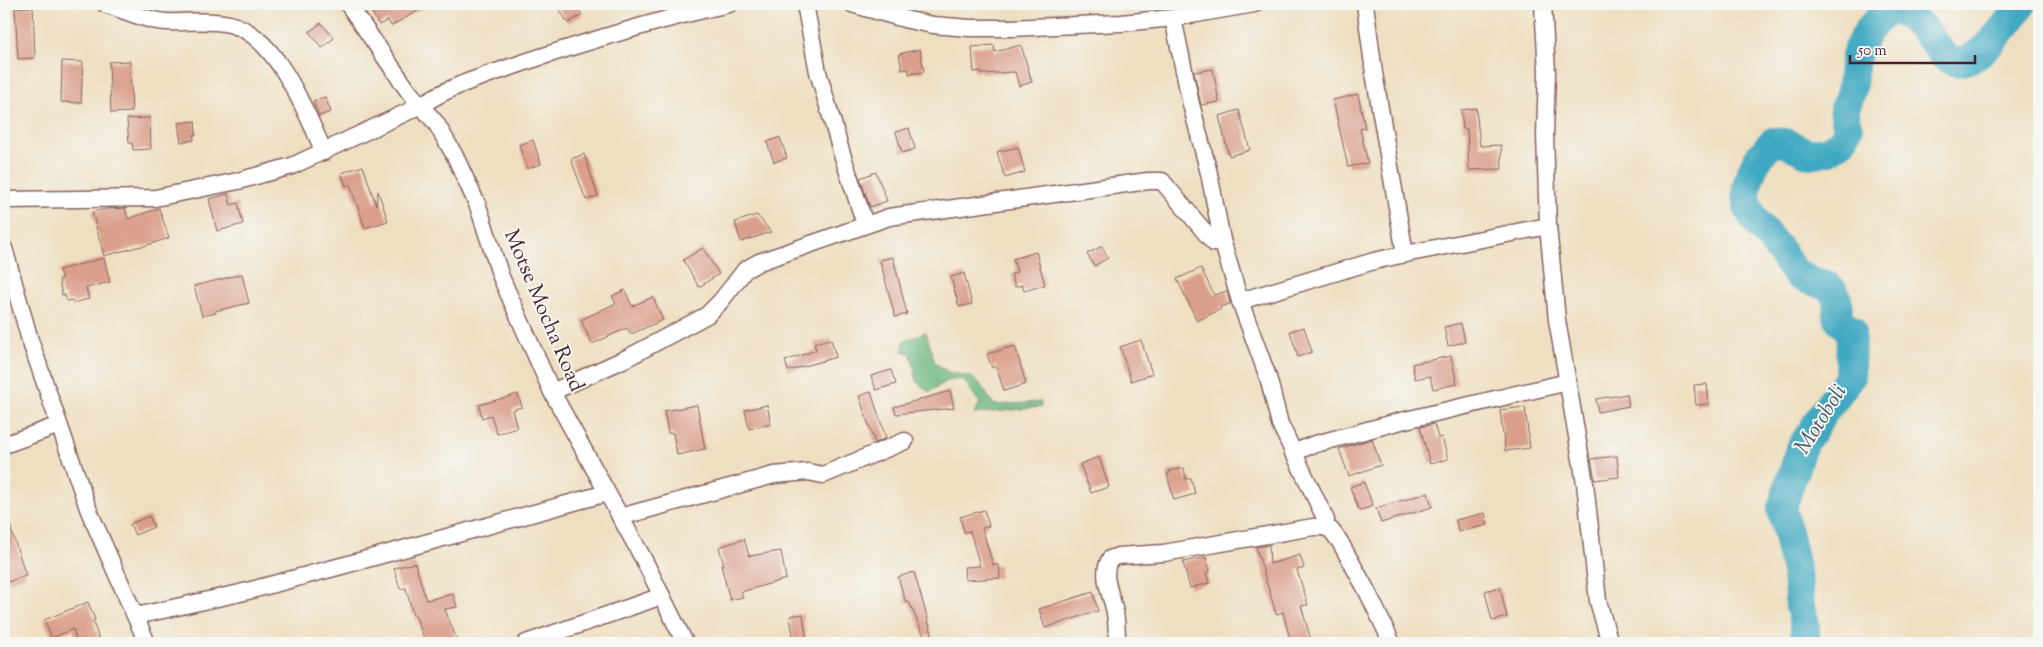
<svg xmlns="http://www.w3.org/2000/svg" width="2043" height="647" viewBox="0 0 2043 647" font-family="'Sorts Mill Goudy',serif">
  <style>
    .forest { fill: #6eb880; stroke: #5c6c56 }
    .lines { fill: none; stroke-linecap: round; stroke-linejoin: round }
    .river { stroke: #41a9c1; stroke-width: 30 }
    .building { fill: #da9f8b }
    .minor-casing { stroke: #846260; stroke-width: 19 }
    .minor { stroke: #fff; stroke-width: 16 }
    .labels { text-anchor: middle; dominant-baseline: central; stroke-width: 4; stroke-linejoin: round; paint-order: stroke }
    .street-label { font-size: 21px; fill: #4a1f2b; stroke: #f6f6f2 }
    .water-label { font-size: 22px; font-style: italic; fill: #465667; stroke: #f6f6f2 }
  </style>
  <rect width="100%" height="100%" fill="#f6f6f2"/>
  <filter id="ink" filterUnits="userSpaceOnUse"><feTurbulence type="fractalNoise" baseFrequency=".02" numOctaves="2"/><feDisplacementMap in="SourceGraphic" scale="10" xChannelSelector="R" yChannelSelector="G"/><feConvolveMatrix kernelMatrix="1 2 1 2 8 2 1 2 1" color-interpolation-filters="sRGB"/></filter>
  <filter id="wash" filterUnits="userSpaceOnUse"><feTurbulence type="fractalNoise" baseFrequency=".0096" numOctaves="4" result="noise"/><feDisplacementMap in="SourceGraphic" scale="20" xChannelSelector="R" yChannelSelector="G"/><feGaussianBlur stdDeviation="1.12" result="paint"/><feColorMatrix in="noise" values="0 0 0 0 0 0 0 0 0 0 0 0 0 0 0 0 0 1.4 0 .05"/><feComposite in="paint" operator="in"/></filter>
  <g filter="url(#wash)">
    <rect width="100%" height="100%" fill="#efdfc1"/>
    <path class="forest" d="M926,332l9,31 13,9 23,5 9,7 14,21 47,-3v5l-67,7 6,-11 -17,-24 -16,2 -18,11 -12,-10 -6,-28 -8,-3 1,-10z"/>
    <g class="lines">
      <g class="river">
        <path d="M1890,4l1,3c18,6 30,18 41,33 4,5 7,12 12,16 26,24 65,-35 78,-52"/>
        <path d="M1805,643v-19l-5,-17 -3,-30 -15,-69 19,-60 23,-36 26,-35 1,-47c-24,-14 -6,-23 -18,-39 -9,-10 -25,-9 -35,-16 -8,-6 -14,-20 -21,-28 -21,-26 -40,-39 -26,-74 5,-13 11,-21 22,-31l12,1 25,11 19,-4 13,-9 6,-12 -4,-20c12,-19 6,-36 13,-56 5,-18 20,-34 34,-46"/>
      </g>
    </g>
    <g id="blocks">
      <g class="building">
        <path d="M376,4h54l-39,22 -3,-6 -9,5 -10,-17z"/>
        <path d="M556,4h19l7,11 -14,8z"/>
        <path d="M33,7l2,51 -17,1 -3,-51z"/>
        <path d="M321,23l13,15 -12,10 -13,-16z"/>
        <path d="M994,45l1,7 26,-7 11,37 -13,4 -4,-14 -34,2v-3l-7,1 -2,-25z"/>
        <path d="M920,49l4,23 -15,2v-5l-7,1 -3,-16z"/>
        <path d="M62,61l21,1 -2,41 -20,-1z"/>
        <path d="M130,61l2,51 -21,1 -2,-51z"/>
        <path d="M1213,69l6,33 -18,3 -7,-33z"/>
        <path d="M1358,94l7,34 -5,1 8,34 -20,4 -15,-67z"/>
        <path d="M325,97l6,15 -12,4 -6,-15z"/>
        <path d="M1476,108l4,38 21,-1 1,24 -33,1 -2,-41h-4l-2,-19z"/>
        <path d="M1239,110l11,40 -21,6 -10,-40z"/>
        <path d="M150,118l1,31 -18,1 -1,-7h-3l-2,-24z"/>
        <path d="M195,121l1,14h-3l1,5 -13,2 -3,-19z"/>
        <path d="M909,128l6,21 -13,4 -6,-21z"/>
        <path d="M780,137l7,21 -13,4 -7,-20z"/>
        <path d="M533,140l8,24 -14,5 -8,-24z"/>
        <path d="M1018,147l7,25 -20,6 -8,-26z"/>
        <path d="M584,154l14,42 -12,4 -15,-41z"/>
        <path d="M363,166l13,39 2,-14 10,30 -23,7 -15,-44 -4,2 -5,-13z"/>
        <path d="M876,172l11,29 -17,6 -10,-29z"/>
        <path d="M228,194l3,11 7,-2 5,21 -26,7 -8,-32z"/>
        <path d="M125,208l3,11 31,-11 10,30 -28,9v-1l-37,10 -12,-44 14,-3z"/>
        <path d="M757,215l14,17 -30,10 -6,-20z"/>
        <path d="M1102,246l6,12 -14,8 -7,-12z"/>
        <path d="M703,248l16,26 -20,13 -16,-27z"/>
        <path d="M1036,252l9,33 -21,6 -2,-6 -7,2 -4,-13 6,-2 -4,-13z"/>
        <path d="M893,257l14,57 -12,3 -15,-57z"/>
        <path d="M104,258l6,24 -24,6 3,11 -16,4 -1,-3 -5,1 -2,-6h-3l-3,-15 3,-1 -3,-9z"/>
        <path d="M1201,268l13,27 13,-4 3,13 -10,3 1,2 -24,12 -20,-42z"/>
        <path d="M964,273l8,31 -13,3 -8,-30z"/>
        <path d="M242,274l7,29 -34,8 1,2 -14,3 -8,-30z"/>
        <path d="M625,290l7,16 21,-9 10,23 -32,14 -4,-6 -35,16 -11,-24 35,-17 -4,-7z"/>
        <path d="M1461,323l4,19 -17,4 -4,-19z"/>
        <path d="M1304,327l8,25 -14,5 -8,-26z"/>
        <path d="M831,339l5,18 -48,14 -3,-10 31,-11 -2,-7z"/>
        <path d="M1141,340l11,34 -21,7 -11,-34z"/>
        <path d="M1015,346l11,38 -22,7 -8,-25 -4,2 -5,-14z"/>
        <path d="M1451,356l6,28 -24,5 -3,-13 -15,3 -3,-15z"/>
        <path d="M891,370l5,14 -20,6 -5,-14z"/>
        <path d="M1707,384l2,20 -13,1 -2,-20z"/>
        <path d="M950,391l4,17 -58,6 -2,-7z"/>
        <path d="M871,392l15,46 -11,5 -16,-47z"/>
        <path d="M518,394l4,13 -10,3 5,18 -20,6 -6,-19 -9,3 -3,-13z"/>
        <path d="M1627,394l2,12 -31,6 -2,-13z"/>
        <path d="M697,405l8,44 -28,6 -4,-22h-5l-4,-22z"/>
        <path d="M767,405l4,19 -22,5 -4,-19z"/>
        <path d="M1525,407l5,41 -25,3 -5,-41z"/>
        <path d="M1434,424l4,14 4,-1 6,22 -18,5 -10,-37z"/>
        <path d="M1372,439l9,26 -32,11 -10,-27z"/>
        <path d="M1617,456l2,21 -24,3 -4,-21z"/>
        <path d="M1099,457l10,30 -18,6 -11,-29z"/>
        <path d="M1184,468l2,11 5,-1 4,16 -21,6 -7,-26 3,-1 -1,-2z"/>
        <path d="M1364,482l9,24 -14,5 -9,-24z"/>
        <path d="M1428,493l4,14 -51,16 -5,-15z"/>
        <path d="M984,510l5,16 -7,2 11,37h6l1,13 -35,2 -1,-13 16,-1 -10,-35 -6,1 -4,-15z"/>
        <path d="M1485,513l3,12 -30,7 -2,-12z"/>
        <path d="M149,516l5,11 -19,8 -5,-11z"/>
        <path d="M4,517h3l19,59 -22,7z"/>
        <path d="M744,539l5,17 32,-5 5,28 -45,13 2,5 -13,3 -9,-35h3l-5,-18z"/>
        <path d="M1269,545l1,19 30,-9 4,13 -7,2 11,35 -7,1 11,37h-21l-8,-31 -7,2 -20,-67z"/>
        <path d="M1206,557l4,15 -4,1 3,10 -19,5 -7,-26z"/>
        <path d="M415,563l11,37 27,-6 4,13 -12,2 13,34h-32l-11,-28h-2l-7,-27 -6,1 -6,-21z"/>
        <path d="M914,572l18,62 -8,2 -15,-34 -3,1 -8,-26z"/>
        <path d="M1500,587l7,30 -15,4 -7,-30z"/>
        <path d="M1093,592l5,19 -53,17 -6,-19z"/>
        <path d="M88,602l7,18 -2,1 7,22h-23l-4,-14 -21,9 -8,-18z"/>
        <path d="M803,614l4,29h-13l-4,-27z"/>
      </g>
    </g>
  </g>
  <g filter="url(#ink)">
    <use href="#blocks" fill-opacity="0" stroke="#846260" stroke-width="1"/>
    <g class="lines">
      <g class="minor-casing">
        <g id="minor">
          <path d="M105,4c19,6 41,17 62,18 20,1 41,-3 62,2 47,10 77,88 95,128"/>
          <path d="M348,4l61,88 27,31 19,33 23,50 23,71 51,115 92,168 41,83"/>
          <path d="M805,4l13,68 23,79 24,73"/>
          <path d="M852,4l56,16 25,5 36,3h41l111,-5 52,-5 81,-14"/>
          <path d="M1543,4l4,68 -2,63 3,91 9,94 28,163 13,118 12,42"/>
          <path d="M1173,18l18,86 18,69 13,67 18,61 28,76 12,47 46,96 -2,7"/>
          <path d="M4,200l151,-2 83,-17 54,-15 128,-60c32,-22 69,-31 105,-44 67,-22 135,-43 204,-58"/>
          <path d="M4,248l26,92 59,171 58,132"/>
          <path d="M1405,254l143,-28"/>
          <path d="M1240,301l134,-40 31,-7 -31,-181 -9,-69"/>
          <path d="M552,392l75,-34 80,-43 13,-13 25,-32 14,-8 130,-45 259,-36h14l52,62 8,-3"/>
          <path d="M4,445l55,-20"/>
          <path d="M1293,453l19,-8 89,-24 167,-39"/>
          <path d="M620,517l154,-42 34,-3 15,3 82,-34"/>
          <path d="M136,616l104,-23 105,-28 262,-72"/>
          <path d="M526,643l136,-47"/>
          <path d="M1117,643c0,-12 0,-23 -3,-35 -4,-16 -13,-34 -4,-49l8,-3 46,-3 149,-26h11l7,3 9,12 26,47 26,54"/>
        </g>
      </g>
      <use href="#minor" class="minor"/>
    </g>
  </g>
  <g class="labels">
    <g class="street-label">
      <text transform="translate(543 311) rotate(67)">Motse Mocha Road</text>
    </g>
    <g class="water-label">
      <text transform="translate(1822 420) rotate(-58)">Motoboli</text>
    </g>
  </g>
  <rect width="2043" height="647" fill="none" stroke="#f6f6f2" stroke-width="20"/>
  <path d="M1850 55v8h125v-8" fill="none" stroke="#4a1f2b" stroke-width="2.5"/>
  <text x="1858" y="55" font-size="15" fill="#4a1f2b" stroke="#f6f6f2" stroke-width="4" paint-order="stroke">50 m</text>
</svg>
